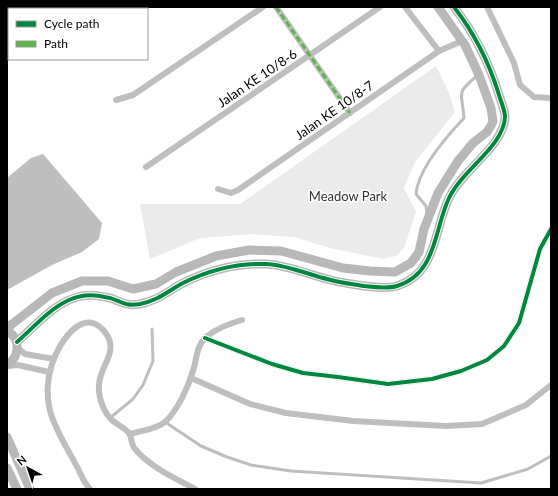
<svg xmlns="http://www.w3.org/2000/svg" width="558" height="496" viewBox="0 0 558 496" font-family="Lato,sans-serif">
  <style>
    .green { fill: #ebebeb }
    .water { fill: #bebebe }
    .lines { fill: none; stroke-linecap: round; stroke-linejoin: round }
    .lane { stroke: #bebebe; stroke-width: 3 }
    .street { stroke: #bebebe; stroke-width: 6 }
    .secondary { stroke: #b8b8b8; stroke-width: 9 }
    .quiet { stroke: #58b947; stroke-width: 3; stroke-dasharray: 6 3; stroke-linecap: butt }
    .cycleway-casing { stroke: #fff; stroke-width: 6 }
    .cycleway { stroke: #00873e; stroke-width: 4 }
    .labels { text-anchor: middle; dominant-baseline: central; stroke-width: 3.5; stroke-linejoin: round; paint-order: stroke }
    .street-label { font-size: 13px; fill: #000; stroke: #fff }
    .park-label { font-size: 13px; fill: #323232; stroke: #fff }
  </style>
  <rect width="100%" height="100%" fill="#fff"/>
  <path class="green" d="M436,66l13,27 6,19 -40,50 -11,26 12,24 -12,36 -8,8 -13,3 -53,-11 -36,-11 -42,-3 -52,4 -50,21 -10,-55h100z"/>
  <path class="water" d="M43,154l59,69 -3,16 -17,13 -30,13 -45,25v-112l24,-20z"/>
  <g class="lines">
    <g class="lane">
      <path d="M427,213l-1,-7 -10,-12c2,-25 31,-58 48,-76 -2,-27 -9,-24 14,-43"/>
      <path d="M110,418l23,-19 10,-14 10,-24 -1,-32"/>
      <path d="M165,422l36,24 26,11 24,8 40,6 190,12 47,-14 23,-13"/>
    </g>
    <g class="street">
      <path d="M276,7l74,106"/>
      <path d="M405,7l34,44"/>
      <path d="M487,7l27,56 6,22 14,12 17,1"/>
      <path d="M116,100l17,-5 130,-88"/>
      <path d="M146,167l234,-160"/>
      <path d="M218,189l13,4 7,-3 201,-139 23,-10"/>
      <path d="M205,338l67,26 31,9 35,4 50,7 44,-5 29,-8 26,-11 17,-14 15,-23 21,-74 11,-20"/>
      <path d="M18,348l7,6 29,5"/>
      <path d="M7,366l11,-1 31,7"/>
      <path d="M191,378l59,26 36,9 67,8 93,5 36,-2 44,-19 25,-20"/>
      <path d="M130,434c11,-3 27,-5 35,-12 13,-12 23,-35 28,-51 4,-12 3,-25 13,-34 11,-9 23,-13 36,-17"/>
      <path d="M90,489c-7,-7 -10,-18 -15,-26 -19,-35 -36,-58 -23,-99 7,-22 33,-62 55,-29 11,17 -7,32 -8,49 -1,11 3,25 11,34 5,6 14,9 19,15 3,4 2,12 6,16 15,18 40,29 60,40"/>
    </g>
    <g class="secondary">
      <path d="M7,328l45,-35 30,-12h26l25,8 23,-5 20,-12 40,-16 33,-6 32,1 62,17 27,3 25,1 16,-9 8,-11 5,-23 14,-36 20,-32 15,-18 14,-11 6,-10 -2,-14 -12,-33 -14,-30 -27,-38"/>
      <path d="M7,331c14,7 13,26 0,34"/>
      <path d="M17,342c16,-14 32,-33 52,-42 11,-5 24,-6 36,-3 15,2 17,10 35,7 19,-4 28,-13 43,-21 26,-13 54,-20 83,-19 22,1 43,11 65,16 10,3 22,4 33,6 9,1 23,3 33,0 40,-12 37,-57 52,-88 13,-28 55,-52 56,-81 0,-7 -4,-15 -6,-22 -10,-33 -24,-61 -45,-88"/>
      <path d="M7,437l23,52"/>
      <path d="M7,468l10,21"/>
    </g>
    <path class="quiet" d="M276,7l74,106"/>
    <g class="cycleway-casing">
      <g id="cycleway">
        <path d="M205,338l67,26 31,9 35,4 50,7 44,-5 29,-8 26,-11 17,-14 15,-23 21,-74 11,-20"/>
        <path d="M17,342c16,-14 32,-33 52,-42 11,-5 24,-6 36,-3 15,2 17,10 35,7 19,-4 28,-13 43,-21 26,-13 54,-20 83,-19 22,1 43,11 65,16 10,3 22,4 33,6 9,1 23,3 33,0 40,-12 37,-57 52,-88 13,-28 55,-52 56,-81 0,-7 -4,-15 -6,-22 -10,-33 -24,-61 -45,-88"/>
      </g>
    </g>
    <use href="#cycleway" class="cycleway"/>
  </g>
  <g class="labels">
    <g class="street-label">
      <text transform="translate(257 78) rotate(-34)">Jalan KE 10/8-6</text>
      <text transform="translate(334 110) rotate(-35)">Jalan KE 10/8-7</text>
    </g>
    <g class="park-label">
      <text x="348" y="196">Meadow Park</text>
    </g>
  </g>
  <rect width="558" height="496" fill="none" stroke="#000000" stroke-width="16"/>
  <rect x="8" y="8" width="140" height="52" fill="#ffffff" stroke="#999999"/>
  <rect x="16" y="21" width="20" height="6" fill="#00873e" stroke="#999999"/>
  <text x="44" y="28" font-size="12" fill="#000000">Cycle path</text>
  <rect x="16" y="41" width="20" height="6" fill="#58b947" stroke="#999999"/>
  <text x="44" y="48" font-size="12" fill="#000000">Path</text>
  <g transform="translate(28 468) rotate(320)" stroke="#ffffff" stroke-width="3" paint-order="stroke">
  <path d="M0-3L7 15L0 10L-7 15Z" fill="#000000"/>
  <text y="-6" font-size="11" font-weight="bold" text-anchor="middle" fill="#000000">N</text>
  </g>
</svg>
